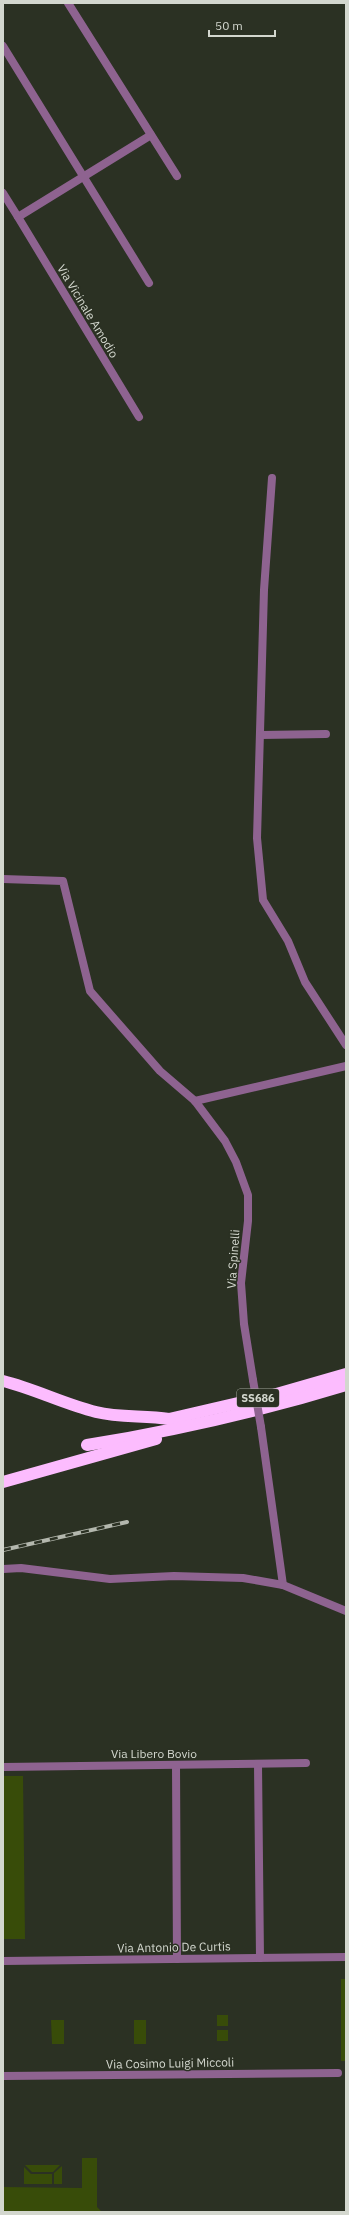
<svg xmlns="http://www.w3.org/2000/svg" width="349" height="2215" viewBox="0 0 349 2215" font-family="'IBM Plex Sans',sans-serif">
  <style>
    .green { fill: #384c09 }
    .lines { fill: none; stroke-linecap: round; stroke-linejoin: round }
    .street { stroke: #8e6390; stroke-width: 8 }
    .highway { stroke: #fcbcfe; stroke-width: 12 }
    .rail-casing { stroke: #b3b7ad; stroke-width: 4 }
    .rail { stroke: #2b3123; stroke-width: 2.5; stroke-dasharray: 8; stroke-linecap: butt }
    .street-bridge { stroke: #8e6390; stroke-width: 8 }
    .labels { text-anchor: middle; dominant-baseline: central; stroke-width: 3; stroke-linejoin: round; paint-order: stroke }
    .shield { fill: #2b3123; stroke: #a1a59b; stroke-width: 1 }
    .shield-label { font-size: 11px; font-weight: bold; fill: #d3d7ce }
    .street-label { font-size: 12px; fill: #d3d7ce; stroke: #2b3123 }
  </style>
  <rect width="100%" height="100%" fill="#2b3123"/>
  <g class="green">
    <path d="M3,1776h20l2,163h-22z"/>
    <rect x="341" y="1979" width="5" height="82"/>
    <rect x="217" y="2015" width="11" height="11"/>
    <path d="M51,2020h13v24h-12z"/>
    <rect x="134" y="2020" width="12" height="24"/>
    <rect x="217" y="2030" width="11" height="11"/>
    <path d="M82,2158h15v49l5,5h-99v-25l79,1z"/>
    <path d="M25,2165h35l-7,7h-21z"/>
    <path d="M62,2166v18h-8v-11z"/>
    <path d="M24,2167l7,7h21v10h-28z"/>
  </g>
  <g class="lines">
    <g class="street">
      <path d="M68,3l109,173"/>
      <path d="M3,46l146,237"/>
      <path d="M3,193l15,24 133,-82"/>
      <path d="M18,217l121,200"/>
      <path d="M272,478l-8,112 -7,248 6,62 25,41 17,41 41,63"/>
      <path d="M261,735l65,-1"/>
      <path d="M3,879l60,2 27,110 70,80 35,30 30,40 11,21 12,33v26l-7,62 3,41 9,56"/>
      <path d="M195,1101l151,-35"/>
      <path d="M261,1427l22,158"/>
      <path d="M3,1569l18,-1 89,11 64,-3 69,2 40,7 63,26"/>
      <path d="M258,1764l2,194"/>
      <path d="M176,1765l1,194"/>
      <path d="M3,1767l303,-4"/>
      <path d="M3,1961l343,-4"/>
      <path d="M3,2076l335,-3"/>
    </g>
    <g class="highway">
      <path d="M3,1381c32,8 61,23 93,31 24,6 49,3 73,7l104,-24 73,-21"/>
      <path d="M87,1445c87,-14 174,-34 259,-60"/>
      <path d="M3,1482l153,-43"/>
    </g>
    <g class="rail-casing">
      <path id="rail" d="M3,1550l124,-28"/>
    </g>
    <use href="#rail" class="rail"/>
    <path class="street-bridge" d="M253,1380l8,47"/>
  </g>
  <g class="labels">
    <rect class="shield" x="237" y="1389" width="42" height="18" rx="3"/>
    <g class="shield-label">
      <text x="258" y="1398">SS686</text>
    </g>
    <g class="street-label">
      <text transform="translate(88 311) rotate(59)">Via Vicinale Amodio</text>
      <text transform="translate(233 1259) rotate(-86)">Via Spinelli</text>
      <text x="154" y="1753">Via Libero Bovio</text>
      <text transform="translate(174 1947) rotate(-1)">Via Antonio De Curtis</text>
      <text transform="translate(170 2063) rotate(-1)">Via Cosimo Luigi Miccoli</text>
    </g>
  </g>
  <rect width="349" height="2215" fill="none" stroke="#d3d7ce" stroke-width="8"/>
  <path d="M209 30v6h66v-6" fill="none" stroke="#d3d7ce" stroke-width="2"/>
  <text x="215" y="30" font-size="12" fill="#d3d7ce" stroke="#2b3123" stroke-width="3" paint-order="stroke">50 m</text>
</svg>
